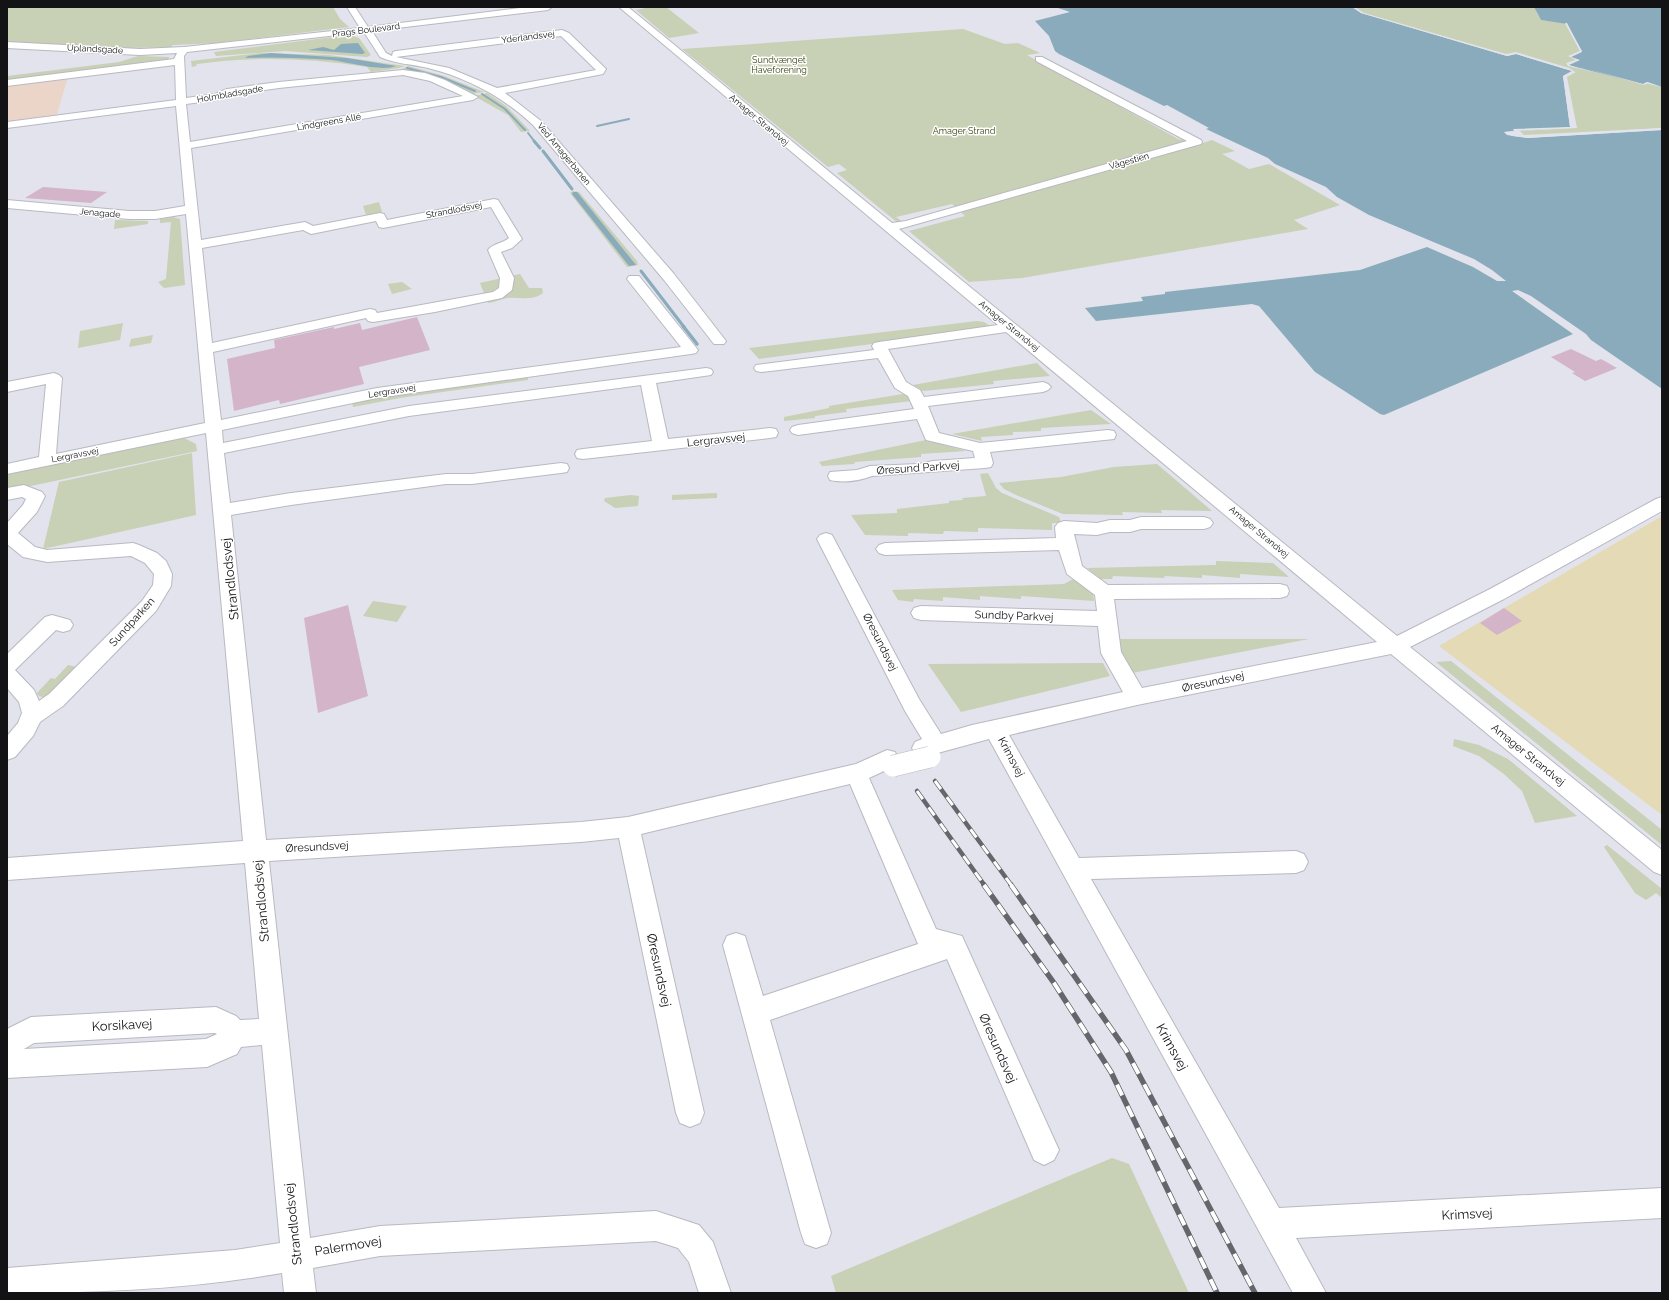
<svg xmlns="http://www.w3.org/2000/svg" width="1669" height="1300" viewBox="0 0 1669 1300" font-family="Raleway,sans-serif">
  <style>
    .education { fill: #ebd5c8 }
    .green { fill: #c8d0b5 }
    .sand { fill: #e4dab5 }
    .water { fill: #89abbc }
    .pier { fill: #e2e3ec }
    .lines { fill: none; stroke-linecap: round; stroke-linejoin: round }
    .stream-far2 { stroke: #89abbc; stroke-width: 2 }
    .stream-far1 { stroke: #89abbc; stroke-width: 3 }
    .stream { stroke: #89abbc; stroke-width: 3.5 }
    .building { fill: #d3b4c9 }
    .minor-casing { stroke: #b8b9c1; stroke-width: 2 }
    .minor { fill: #fff; fill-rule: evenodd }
    .rail-far1-casing { stroke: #65656b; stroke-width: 4.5 }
    .rail-casing { stroke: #65656b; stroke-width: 5.5 }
    .rail-far1 { stroke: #fff; stroke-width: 3; stroke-dasharray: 10; stroke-linecap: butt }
    .rail { stroke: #fff; stroke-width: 4; stroke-dasharray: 12; stroke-linecap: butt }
    .minor-bridge-casing { stroke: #b8b9c1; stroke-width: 22; stroke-linecap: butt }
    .minor-bridge { stroke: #fff; stroke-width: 21 }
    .labels { text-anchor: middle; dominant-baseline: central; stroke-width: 3; stroke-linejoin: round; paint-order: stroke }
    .far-street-label { font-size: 9px; fill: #131316; stroke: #fff }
    .far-park-label { font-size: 9px; fill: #38430e; stroke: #fff }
    .street-label { font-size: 11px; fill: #131316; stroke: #fff }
    .near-street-label { font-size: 13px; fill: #131316; stroke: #fff }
  </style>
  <rect width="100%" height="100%" fill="#e2e3ec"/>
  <path class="education" d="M68,77l-12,40 -49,7v-39z"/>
  <g class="green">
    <path d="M7,7h326l7,12 9,8 -132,16 -44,2 -2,2 -44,1 -120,-6z"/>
    <path d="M651,7h15l33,26 -30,5 -33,-28z"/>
    <path d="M1355,7h179l7,13 24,3 15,28 -12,5 8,4 -10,3 2,3 94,21v41l-138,7 -4,-4 57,-3 -10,-51 9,-5 -60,-19 -10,2 -142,-42z"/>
    <path d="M963,29l42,15 13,-1 22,10 -13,2 151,84 22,5 12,-4 23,11 -13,3 27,15 20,-5 71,41 -46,15 14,9 -286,49 -53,4 -60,-51 56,-15 -13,-12 -56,13 7,5 -5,1 -61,-50 10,-3 -8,-6 -11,3 -146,-118z"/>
    <path d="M349,35l10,3 12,17 -4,2 -82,-6 -69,5 -2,-4z"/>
    <path d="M261,53l68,2 76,11 -6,2 -28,4 -4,-5c-56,-9 -115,-11 -170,-3l-1,2 -4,1 -1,-6z"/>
    <path d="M138,56l31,1 -1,4 -161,21v-6l112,-14z"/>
    <path d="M408,66l36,10 40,16 -13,2 -27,-13 -31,-10h-15z"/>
    <path d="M487,93l19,13 24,25 -9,1 -13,-17 -34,-19z"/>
    <path d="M573,191l6,1 58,69 1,4 -11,2 -57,-74z"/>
    <path d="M379,202l3,10 -16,3 -3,-9z"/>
    <path d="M173,217l7,2 5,66 -21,3 -6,-6 8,-3 5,-57 -11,1v-4z"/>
    <path d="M115,220l33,1v3l-34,5z"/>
    <path d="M520,274l9,14h13l1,5c-9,8 -24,4 -35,5 -7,1 -13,4 -20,5l-8,-20z"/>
    <path d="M402,282l10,7 -20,5 -4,-10z"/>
    <path d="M977,321l7,1 9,6 -234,31 -10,-11z"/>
    <path d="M123,323l-3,17 -42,8 2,-17z"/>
    <path d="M153,335l-2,8 -22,4 2,-8z"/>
    <path d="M1037,363l13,13 -57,5 1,3 -71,7 -10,-6z"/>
    <path d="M528,375v5l-128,18 -47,9 -1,-6z"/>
    <path d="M903,394l5,2 3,5 -65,8 1,3 -32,4v2l-31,3v-4l45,-9v-2z"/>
    <path d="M1091,410l20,14 -70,4v3l-28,1v3l-32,2 1,4 -30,-7z"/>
    <path d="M184,438l12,6 1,7 -190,40v-17z"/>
    <path d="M926,440l40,11 -45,3v3l-66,5 -1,2 -32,2 -3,-4z"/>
    <path d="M192,453l4,62 -153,34 16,-67z"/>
    <path d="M1157,464l55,47 -51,-1 1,3 -40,-1 1,3 -60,-1 -47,-19 -12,-6 -5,-6 62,-6 53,-10z"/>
    <path d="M988,473l8,15 6,5 57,24 2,6h-9v7l-74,-2v4l-34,-1 -1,3 -35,-1v3l-43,-1 -14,-20 46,-2v-4l52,-6v-2l14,-1 -1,-2 24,-2 -6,-22z"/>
    <path d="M717,493v5l-45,2v-5z"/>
    <path d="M631,495l8,1 -1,10 -23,2 -11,-7 1,-3z"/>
    <path d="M1216,561l57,2 16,14 -49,-3v4l-38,-3v3l-38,-2 1,2 -52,-2 -1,3h-11l-14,-11 129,-3z"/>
    <path d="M1075,578l18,15 1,8 -73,-5v3l-41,-3v4l-37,-3v4l-29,-2 -1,3 -15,-2 -6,-10 172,-6z"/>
    <path d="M373,601l34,5 -10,16 -34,-6z"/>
    <path d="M1118,639h191l-177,34 -14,-24z"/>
    <path d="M1451,661l211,169v15l-226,-183z"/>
    <path d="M1103,663l7,13 -149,36 -33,-48z"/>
    <path d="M68,665l13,3 -36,30 -6,-2 -2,-3 14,-15 4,1z"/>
    <path d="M1454,739l25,6 29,14 69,57 -42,7 -13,-32 -18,-17 -25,-18 -26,-10z"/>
    <path d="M1607,845l55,44v9l-6,-5 -10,7 -11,-7 -31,-46z"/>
    <path d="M1112,1158l17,6 60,129h-353l-5,-17z"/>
  </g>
  <path class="sand" d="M1662,516v299l-223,-169z"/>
  <g class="water">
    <path d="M1055,7h297l9,6 146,43 9,-2 56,17 -9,5 7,51 -66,5 8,4 15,2 135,-8v259l-71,-49 -5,-6 -55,-38 -13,-6 -6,1 61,43 -189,81 -4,-1 -65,-42 -56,-66 -7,-2 -156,17 -11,-13 58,-7 -2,-4 24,-3v-2l195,-22 67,-23 46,20 24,14h9l-14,-11 -18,-11 -105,-44 -32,-18 -11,-10 -51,-23 -7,-6 -62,-29 3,-1 -42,-23 -3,1 -105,-52 -4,-3 -6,-15 -14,-15 35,-9z"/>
    <path d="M1534,7h128v80l-15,-5 -4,2 -75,-19 11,-5 -8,-3 11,-6 -15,-27 -26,-4z"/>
    <path d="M358,43l7,10 -3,1 -54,-4 15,-3 11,3 7,-6z"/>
    <path d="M271,53l76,5 49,8c-14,6 -48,-4 -64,-6 -29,-2 -58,-3 -87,-2l3,-2z"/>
    <path d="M573,192h4l59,73 -7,1 -57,-72z"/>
  </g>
  <g class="pier">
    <path d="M1352,7l12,6 142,41 10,-2 53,16 5,3 -9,6 6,51 -54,3 -8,3 18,2 135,-8v2l-135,8 -20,-3 -3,-3 10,-1 -1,-2 57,-2 -7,-51 9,-5 -56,-17 -9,2 -146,-43z"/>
    <path d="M1565,23h2l15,29 -11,5 9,3 -11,5 12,4 4,-1 58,16 4,-2 15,5 -14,-4 -4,2 -59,-17 -3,1 -14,-3 -1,-3 9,-3 -7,-4 11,-5z"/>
  </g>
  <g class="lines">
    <g class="stream-far2">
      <path d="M407,68l34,9 34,14"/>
      <path d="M482,94l23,15 20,21"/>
      <path d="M597,126l32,-7"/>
      <path d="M528,133l7,9"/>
    </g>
    <g class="stream-far1">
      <path d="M534,141l6,7"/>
      <path d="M543,151l29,38"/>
      <path d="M641,271l43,56"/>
    </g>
    <path class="stream" d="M683,326l14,18"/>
  </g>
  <g class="building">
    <path d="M43,187l64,5 -16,11 -66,-5z"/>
    <path d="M417,317l13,33 -71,17 5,17 -84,20 -1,-4 -45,11 -7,-52 48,-11 -1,-8 60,-13v2l26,-6 2,7z"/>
    <path d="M1571,349l25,12 5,-2 16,9 -32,13 -13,-8 3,-1 -24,-15z"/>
    <path d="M348,605l20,91 -50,17 -14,-95z"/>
    <path d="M1504,608l18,13 -25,14 -17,-12z"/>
  </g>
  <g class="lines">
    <g class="minor-casing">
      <g id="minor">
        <path d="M347,7h8l13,20 159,-20h25l-4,3 -176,21 14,22 6,3 1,-4 3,-1 166,-21 7,3 35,34 2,2 -3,5 -98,19 36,28 133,153 52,67 -2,3h-10l-50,-64 -131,-155c-30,-28 -65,-47 -105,-57 -16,-4 -33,-4 -48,-11l-16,-25 -177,20 -3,4 2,42 29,-4 12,-5 52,-7 124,-12 22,3 20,7 33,17 -5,3 -282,48 10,92 104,-18 8,4 67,-13 4,1 3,6 107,-21 4,1 24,39 -10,9 -11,4 13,26 -2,12 -10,8 -5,1 -62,13 -62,10 -5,-1 -2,-3 -153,34 8,68 156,-32 304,-41 -54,-68 2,-3h10l59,74 -2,3 -5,1 -314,44 -155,32 1,13 186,-37 297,-38 5,1 2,3 -2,3 -55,8 12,56 102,-11 6,1 2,4 -2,4 -6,1 -187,21 -6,-1 -2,-4 2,-4 6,-1 69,-8 -11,-56 -232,31 -185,37 6,50 61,-10 155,-19h26l89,-11 6,1 2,4 -2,4 -6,1 -89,11h-26l-155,21 -60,10 35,325 315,-18 47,-5 228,-53 31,-14 8,2 3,7 -3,7 -26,12 67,151 26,7 97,214 -5,10 -10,5 -10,-5 -87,-201 -177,61 61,213 -4,11 -11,4 -11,-4 -4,-11 -78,-288 4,-9 9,-3 9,3 18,60 155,-52 -68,-160 -209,50 63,279 -4,10 -10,4 -10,-4 -4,-10 -57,-275 -38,4 -312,19 41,377 70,-12 276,-15 43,14 14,17 18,51h-32l-10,-31 -11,-14 -22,-7 -276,15 -67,12 3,25h-32l-2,-20c-91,16 -183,20 -275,20v-25l228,-18 45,-7 -18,-198 -21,2 -4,7 -30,13 -200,11v-49l24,-12 185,-10 20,9 4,4 19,-1 -14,-156 -238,17v-22l236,-17 -37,-408 -199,41v-10l32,-7 7,-73 -39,8v-10l47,-9 5,2 3,3 -6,76 149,-31 -19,-209 -31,5h-26l-122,-11v-8l122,11h26l30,-5 -9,-100 -169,22v-6l169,-22 -1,-35 -168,21v-6l167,-21 3,-6 -37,2 -133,-7v-6l133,7 44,-2 176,-19zM561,36l35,34 -99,18 -48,-20 -53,-11zM403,75l27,6 33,15 -273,46 -4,-38 31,-4 12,-5 50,-7zM491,207l18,31c-6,5 -17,6 -21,12l12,28 -1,10 -6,4 -116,21 -2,-3 -5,-1 -158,34 -10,-95 101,-18 8,4 65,-13 3,6 4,1zM215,1033l2,1 -11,5 -182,10 10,-6z"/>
        <path d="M619,7h9l264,216 14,-2 281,-80 -151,-80v-4h6l159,83 1,2 -1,2 -302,85 498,407 93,-47 166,-90 6,-2v14l-158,88 -94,48 252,203v25l-8,-3 -263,-218 -254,51 -128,30 70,123 217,-7 8,3 4,8 -4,8 -8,3 -205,6 188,329 383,-20v30l-366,20 30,55h-33l-304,-554 -66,18 -8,-3 -3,-6 3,-6 7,-3 -17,-28 -88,-172 3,-4 6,-2 6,2 87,164 22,35 31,-9 151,-33 -22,-39 -3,-27 -177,-6 -7,-2 -3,-5 3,-5 7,-2 176,5 -2,-16 -28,-21 -8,-24 -174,5 -6,-2 -3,-4 3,-4 6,-2 171,-5 -1,-11 3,-4 6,-2 33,2 13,-3h20l11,-3h63l6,2 3,4 -3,4 -6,2h-63l-11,3h-20l-13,3 -23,-1 8,32 26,19 172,-1 7,2 2,5 -2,5 -7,2 -166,1 7,53 21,36 235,-46 -371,-310 -118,17 18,33 14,8 4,7 119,-15 5,2 3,3 -3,3 -5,2 -115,14 11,27 41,10 128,-13 6,1 2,4 -2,4 -124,13 3,11 -2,4 -6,1 -113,8c-13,5 -29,7 -42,4l-2,-4 2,-4 27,-2 13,-4 49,-2 14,-3 42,-3 -2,-7 -47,-11 -9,-21 -119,16 -6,-2 -2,-3 2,-3 6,-2 116,-16 -6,-13 -13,-8 -17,-30 -117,14 -5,-1 -2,-3 2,-3 118,-15 -2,-4 2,-3 5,-1 119,-17z"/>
        <path d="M24,485l18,7 3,4 -8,16 -19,21 17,14 12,3 86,-7 6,2 18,8 9,8 6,13 -1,12 -15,25 -93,95 -23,16 -7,14 -18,21 -8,3v-24l11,-13 4,-10 -3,-11 -12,-14v-34l38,-37 7,-2 18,5 3,5 -3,5 -7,2 -7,-2 -41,40 19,20 5,11 10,-7 93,-93 11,-16 1,-11 -9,-11 -14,-7 -84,6 -24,-5 -16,-13v-21l16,-18 3,-6 -4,-2 -15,3v-12z"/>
      </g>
    </g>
    <use href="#minor" class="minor"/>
    <g class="rail-far1-casing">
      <g id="rail-far1">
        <path d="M935,781l77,105"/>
        <path d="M917,791l68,95"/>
      </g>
    </g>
    <g class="rail-casing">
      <g id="rail">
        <path d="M984,885l70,98 57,89 106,221"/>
        <path d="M1011,885l115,165 129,243"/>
      </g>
    </g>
    <use href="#rail-far1" class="rail-far1"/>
    <use href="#rail" class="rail"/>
    <g class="minor-bridge-casing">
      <path id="minor-bridge" d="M893,766l37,-9"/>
    </g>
    <use href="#minor-bridge" class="minor-bridge"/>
  </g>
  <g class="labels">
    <g class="far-street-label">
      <text transform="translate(366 30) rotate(-7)">Prags Boulevard</text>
      <text transform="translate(528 37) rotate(-7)">Yderlandsvej</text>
      <text transform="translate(95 49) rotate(3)">Uplandsgade</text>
      <text transform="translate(230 94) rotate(-10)">Holmbladsgade</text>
      <text transform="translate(759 120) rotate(40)">Amager Strandvej</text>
      <text transform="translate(329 122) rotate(-10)">Lindgreens Allé</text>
      <text transform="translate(564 154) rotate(50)">Ved Amagerbanen</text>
      <text transform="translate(1129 161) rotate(-16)">Vågestien</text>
      <text transform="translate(454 210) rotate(-11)">Strandlodsvej</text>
      <text transform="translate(100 213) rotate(5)">Jenagade</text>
      <text transform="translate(1009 326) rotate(39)">Amager Strandvej</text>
      <text transform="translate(392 391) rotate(-9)">Lergravsvej</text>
      <text transform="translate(75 455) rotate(-11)">Lergravsvej</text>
      <text transform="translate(1259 532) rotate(40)">Amager Strandvej</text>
    </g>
    <g class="far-park-label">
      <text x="779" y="60">Sundvænget<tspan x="779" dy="10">Haveforening</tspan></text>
      <text x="964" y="131">Amager Strand</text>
    </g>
    <g class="street-label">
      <text transform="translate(716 440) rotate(-6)">Lergravsvej</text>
      <text transform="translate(918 468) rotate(-4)">Øresund Parkvej</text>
      <text transform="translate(1014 616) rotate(2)">Sundby Parkvej</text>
      <text transform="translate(132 622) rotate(-48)">Sundparken</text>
      <text transform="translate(880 642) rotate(63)">Øresundsvej</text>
      <text transform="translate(1213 682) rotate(-12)">Øresundsvej</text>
      <text transform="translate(1528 755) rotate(39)">Amager Strandvej</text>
      <text transform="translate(1011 757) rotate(62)">Krimsvej</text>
      <text transform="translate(317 847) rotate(-3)">Øresundsvej</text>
    </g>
    <g class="near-street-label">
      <text transform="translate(230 579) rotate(-96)">Strandlodsvej</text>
      <text transform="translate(261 901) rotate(-95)">Strandlodsvej</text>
      <text transform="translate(659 970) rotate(78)">Øresundsvej</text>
      <text transform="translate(122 1025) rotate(-3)">Korsikavej</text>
      <text transform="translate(1172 1047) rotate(61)">Krimsvej</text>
      <text transform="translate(998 1048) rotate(66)">Øresundsvej</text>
      <text transform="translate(1467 1214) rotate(-3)">Krimsvej</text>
      <text transform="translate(293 1224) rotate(-96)">Strandlodsvej</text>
      <text transform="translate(348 1246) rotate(-9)">Palermovej</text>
    </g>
  </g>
  <rect width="1669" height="1300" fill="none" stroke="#131316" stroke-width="16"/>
</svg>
